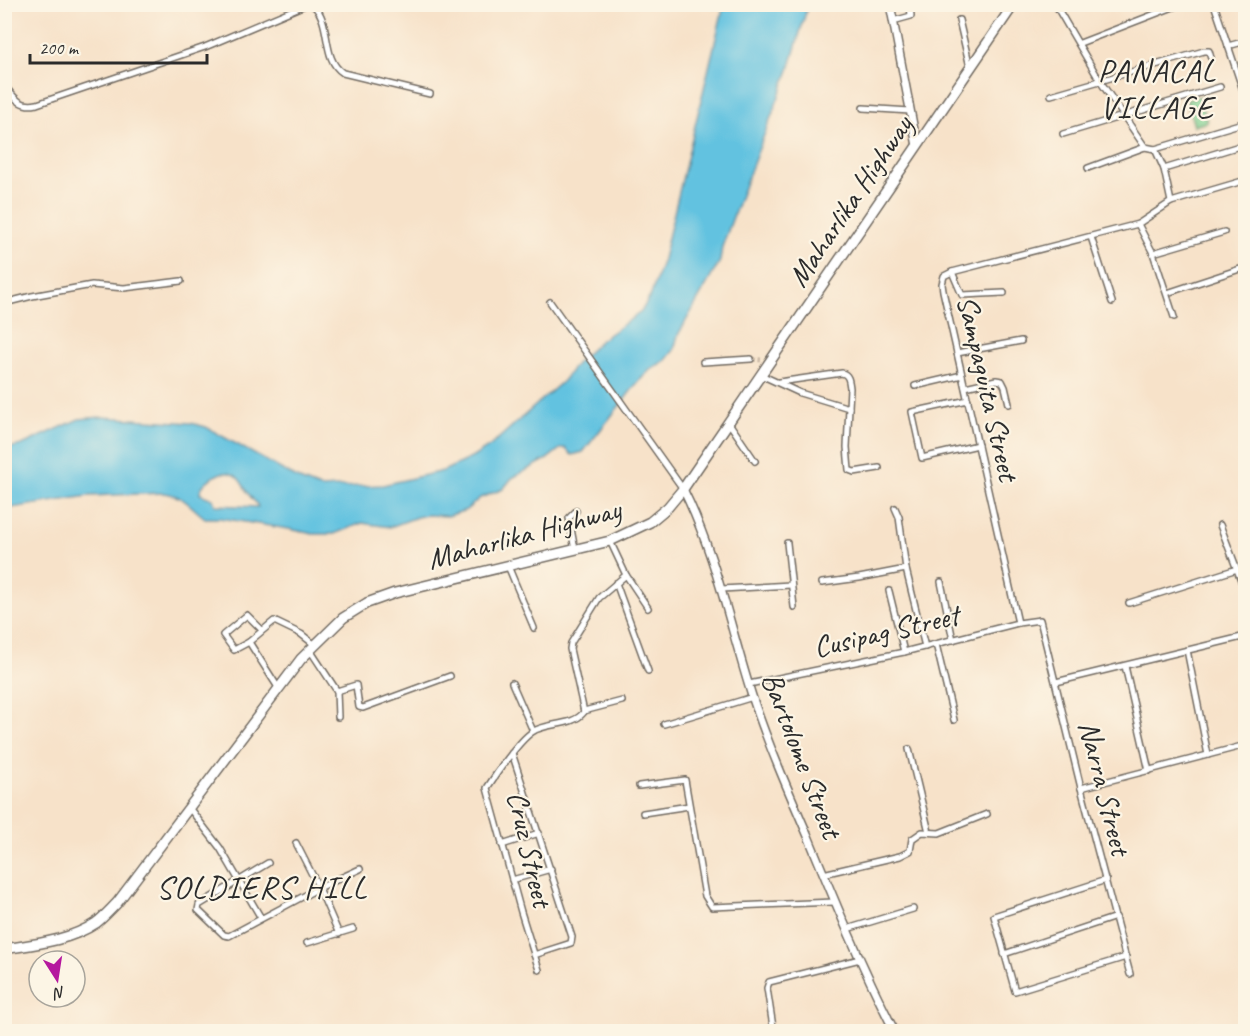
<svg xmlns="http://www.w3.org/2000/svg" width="1250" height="1036" viewBox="0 0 1250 1036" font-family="Caveat,sans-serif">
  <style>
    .green { fill: #7ecf90; stroke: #547d5e; stroke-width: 1.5 }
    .water { fill: #62c2e0; stroke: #467686; stroke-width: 1.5; fill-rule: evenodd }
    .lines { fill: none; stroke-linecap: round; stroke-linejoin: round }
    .minor-tunnel { stroke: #cebda9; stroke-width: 5; stroke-dasharray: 5 2.5; stroke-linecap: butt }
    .minor-casing { stroke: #726b62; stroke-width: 8 }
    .tertiary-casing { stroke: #726b62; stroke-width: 10 }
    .primary-casing { stroke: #726b62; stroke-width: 12 }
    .trunk-casing { stroke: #726b62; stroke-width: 12 }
    .minor { stroke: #fff; stroke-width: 5 }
    .tertiary { stroke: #fff; stroke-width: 7 }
    .primary { stroke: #fff; stroke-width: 9 }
    .trunk { stroke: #fff; stroke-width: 9 }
    .labels { text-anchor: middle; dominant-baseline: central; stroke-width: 4.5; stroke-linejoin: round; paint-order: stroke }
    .street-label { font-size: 30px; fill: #2b2b2b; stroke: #fcf5e5 }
    .neighbourhood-label { font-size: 32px; letter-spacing: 1.5px; fill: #2b2b2b; stroke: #fcf5e5 }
  </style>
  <rect width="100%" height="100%" fill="#fcf5e5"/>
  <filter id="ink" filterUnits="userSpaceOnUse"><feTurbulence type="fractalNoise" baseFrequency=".0167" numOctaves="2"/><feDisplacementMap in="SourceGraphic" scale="12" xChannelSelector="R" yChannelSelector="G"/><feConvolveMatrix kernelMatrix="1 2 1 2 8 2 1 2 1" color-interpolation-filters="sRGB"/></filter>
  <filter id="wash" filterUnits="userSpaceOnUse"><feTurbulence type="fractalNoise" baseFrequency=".008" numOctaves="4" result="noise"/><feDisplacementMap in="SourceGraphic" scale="24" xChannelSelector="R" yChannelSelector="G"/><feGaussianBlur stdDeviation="1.35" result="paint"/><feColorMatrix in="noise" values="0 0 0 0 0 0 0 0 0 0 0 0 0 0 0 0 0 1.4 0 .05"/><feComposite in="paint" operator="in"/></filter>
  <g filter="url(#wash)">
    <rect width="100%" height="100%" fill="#f7e2c9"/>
    <path class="green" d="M1200,96l7,26 -13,4 -8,-26z"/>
    <path class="water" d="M724,5h84l-19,65 -46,120 -21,57 -2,14 -42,74 -4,15 -8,10 -15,9 -13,13 -55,70 -11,3 -7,-7 -5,1 -13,10 -35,19 -9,11 -23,9 -14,12 -18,6 -21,-1 -10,2 -27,10 -28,-4 -28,11h-21l-24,-5 -69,-11h-15c-14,-11 -22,-23 -41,-25l-76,3 -83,13 -1,-60 18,-4 57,-26 23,-2 89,6 15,4 96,54 18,7 63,-3 60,-14 30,-14 17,-11 73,-65 13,-17 25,-24 40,-28 10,-17 12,-36zM221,473c19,-2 20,11 29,23 3,5 7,6 8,11l-43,-2 -2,-6 -13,-5c0,-10 12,-17 21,-21z"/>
  </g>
  <g filter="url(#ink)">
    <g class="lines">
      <path class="minor-tunnel" d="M751,359l10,1"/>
      <g class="minor-casing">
        <g id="minor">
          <path d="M308,4l6,2c18,17 7,53 29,67l87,21"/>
          <path d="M1214,4l32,95"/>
          <path d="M959,20l11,47"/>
          <path d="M893,21l18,-5 -1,-12"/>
          <path d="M1080,43l101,-39"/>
          <path d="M1228,46l18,-5"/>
          <path d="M4,85c10,12 16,23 33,19l168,-57 102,-43"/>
          <path d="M1051,95l153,-44h5l2,7"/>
          <path d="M863,108l47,3"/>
          <path d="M1063,134l157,-47"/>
          <path d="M1155,149l91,-27"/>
          <path d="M1088,168l57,-21"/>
          <path d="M1164,169l82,-25"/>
          <path d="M1171,202l75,-22"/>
          <path d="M1138,224l15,29 21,64"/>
          <path d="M1091,237l21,65"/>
          <path d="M1153,253l71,-21"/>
          <path d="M952,272l10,23 42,-2"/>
          <path d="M1167,293l79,-26"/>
          <path d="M550,302l133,187"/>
          <path d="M4,303l28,-7 60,-11 32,3 57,-7"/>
          <path d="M957,353l64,-12"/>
          <path d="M703,362l48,-3"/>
          <path d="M761,375l39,18 49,15"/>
          <path d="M779,382l63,-9c7,2 7,8 8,15l-3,59 2,23 5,2 25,-4"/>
          <path d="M915,386l47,-11"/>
          <path d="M965,387l31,-7 6,1 3,6 4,17"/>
          <path d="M968,400l-56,12 10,46 56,-13"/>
          <path d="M729,423l26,38"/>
          <path d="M895,508l4,9 7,52 19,78"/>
          <path d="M1220,525l26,68"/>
          <path d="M787,543l7,64"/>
          <path d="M575,550l-6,-32 7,-7"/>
          <path d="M508,566l26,62"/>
          <path d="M626,575l22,33"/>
          <path d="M941,582l12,58"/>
          <path d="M616,583l32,88"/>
          <path d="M822,583l37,-5 47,-9"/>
          <path d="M722,589l69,-4"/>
          <path d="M889,591l15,61"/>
          <path d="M1129,603l108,-34"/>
          <path d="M1018,623l-75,-332 -1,-7 2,-8 8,-4 186,-48 33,-22 -7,-33 -9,-20 -10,-2 -45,-66 -45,-77"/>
          <path d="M249,642l-15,8 -11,-15 24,-20 15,15"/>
          <path d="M936,644l18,76"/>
          <path d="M310,650l27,41 1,26"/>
          <path d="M1187,650l21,105"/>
          <path d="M1125,666l24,105"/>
          <path d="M1056,682l190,-46"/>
          <path d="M512,683l21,48"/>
          <path d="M749,684l155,-32 114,-29 22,-3 41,168 49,186"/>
          <path d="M279,689l-30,-47 25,-21 27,13 14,11"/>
          <path d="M337,691l19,-6 3,22 4,1 87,-32"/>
          <path d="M584,711l38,-10"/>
          <path d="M664,724l89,-27"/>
          <path d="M909,749l20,83"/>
          <path d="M512,753l60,184 -1,6 -3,1 -34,11"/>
          <path d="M639,786l46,-6 20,116 7,11 122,-5"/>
          <path d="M1081,788l165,-43"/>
          <path d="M190,809l30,39 41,70"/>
          <path d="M643,813l46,-7"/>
          <path d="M296,843l23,45 20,46"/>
          <path d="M502,845l37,-12"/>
          <path d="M268,863l-69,42 -1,5 26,25 5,1 90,-48 41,-19"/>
          <path d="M823,874l77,-18 10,-5 2,-12 10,-7 17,1 48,-19"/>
          <path d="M512,880l39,-11"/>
          <path d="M1106,880l-112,36 21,75 111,-34"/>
          <path d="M847,929l66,-20"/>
          <path d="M307,943l46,-14"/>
          <path d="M1004,954l112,-37"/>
          <path d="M539,970l-18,-58 -34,-124c9,-14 31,-46 45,-56 14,-10 41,-5 52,-20l-14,-63 1,-6 28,-45 27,-23 -16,-34"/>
          <path d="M773,1027l-6,-39 2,-6 91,-23"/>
        </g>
      </g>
      <g class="tertiary-casing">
        <g id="tertiary">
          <path d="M890,4l27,142"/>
          <path d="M683,489c33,66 47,138 69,207 16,48 36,94 56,140 27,66 54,132 87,196"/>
        </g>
      </g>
      <g class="primary-casing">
        <path id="primary" d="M4,949c31,-5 65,-8 92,-26 7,-5 14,-13 21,-20l184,-244 42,-41 24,-15 28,-10 215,-52 40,-19 18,-15 15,-18 331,-485"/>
      </g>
      <g class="trunk-casing">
        <path id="trunk" d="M1245,1032l1,-2"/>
      </g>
      <use href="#minor" class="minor"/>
      <use href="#tertiary" class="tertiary"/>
      <use href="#primary" class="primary"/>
      <use href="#trunk" class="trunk"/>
    </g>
  </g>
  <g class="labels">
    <g class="street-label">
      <text transform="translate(850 201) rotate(-56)">Maharlika Highway</text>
      <text transform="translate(988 388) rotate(77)">Sampaguita Street</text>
      <text transform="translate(524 534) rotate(-15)">Maharlika Highway</text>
      <text transform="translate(886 631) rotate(-13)">Cusipag Street</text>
      <text transform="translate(802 755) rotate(69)">Bartolome Street</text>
      <text transform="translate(1105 788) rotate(76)">Narra Street</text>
      <text transform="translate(530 849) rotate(77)">Cruz Street</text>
    </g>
    <g class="neighbourhood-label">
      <text x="1157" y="70">PANACAL<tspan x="1157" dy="37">VILLAGE</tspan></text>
      <text x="262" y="887">SOLDIERS HILL</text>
    </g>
  </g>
  <rect width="1250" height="1036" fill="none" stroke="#fcf5e5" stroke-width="24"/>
  <g transform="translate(57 979) rotate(168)"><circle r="28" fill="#fcf5e5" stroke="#a8a49b" stroke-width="1.5"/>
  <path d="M0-4.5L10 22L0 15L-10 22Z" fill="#b5179e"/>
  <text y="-9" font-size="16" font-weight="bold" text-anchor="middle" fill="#2b2b2b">N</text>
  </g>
  <path d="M30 54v9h177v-9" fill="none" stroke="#2b2b2b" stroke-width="3"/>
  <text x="39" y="54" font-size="18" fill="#2b2b2b" stroke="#fcf5e5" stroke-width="4.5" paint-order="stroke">200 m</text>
</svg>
